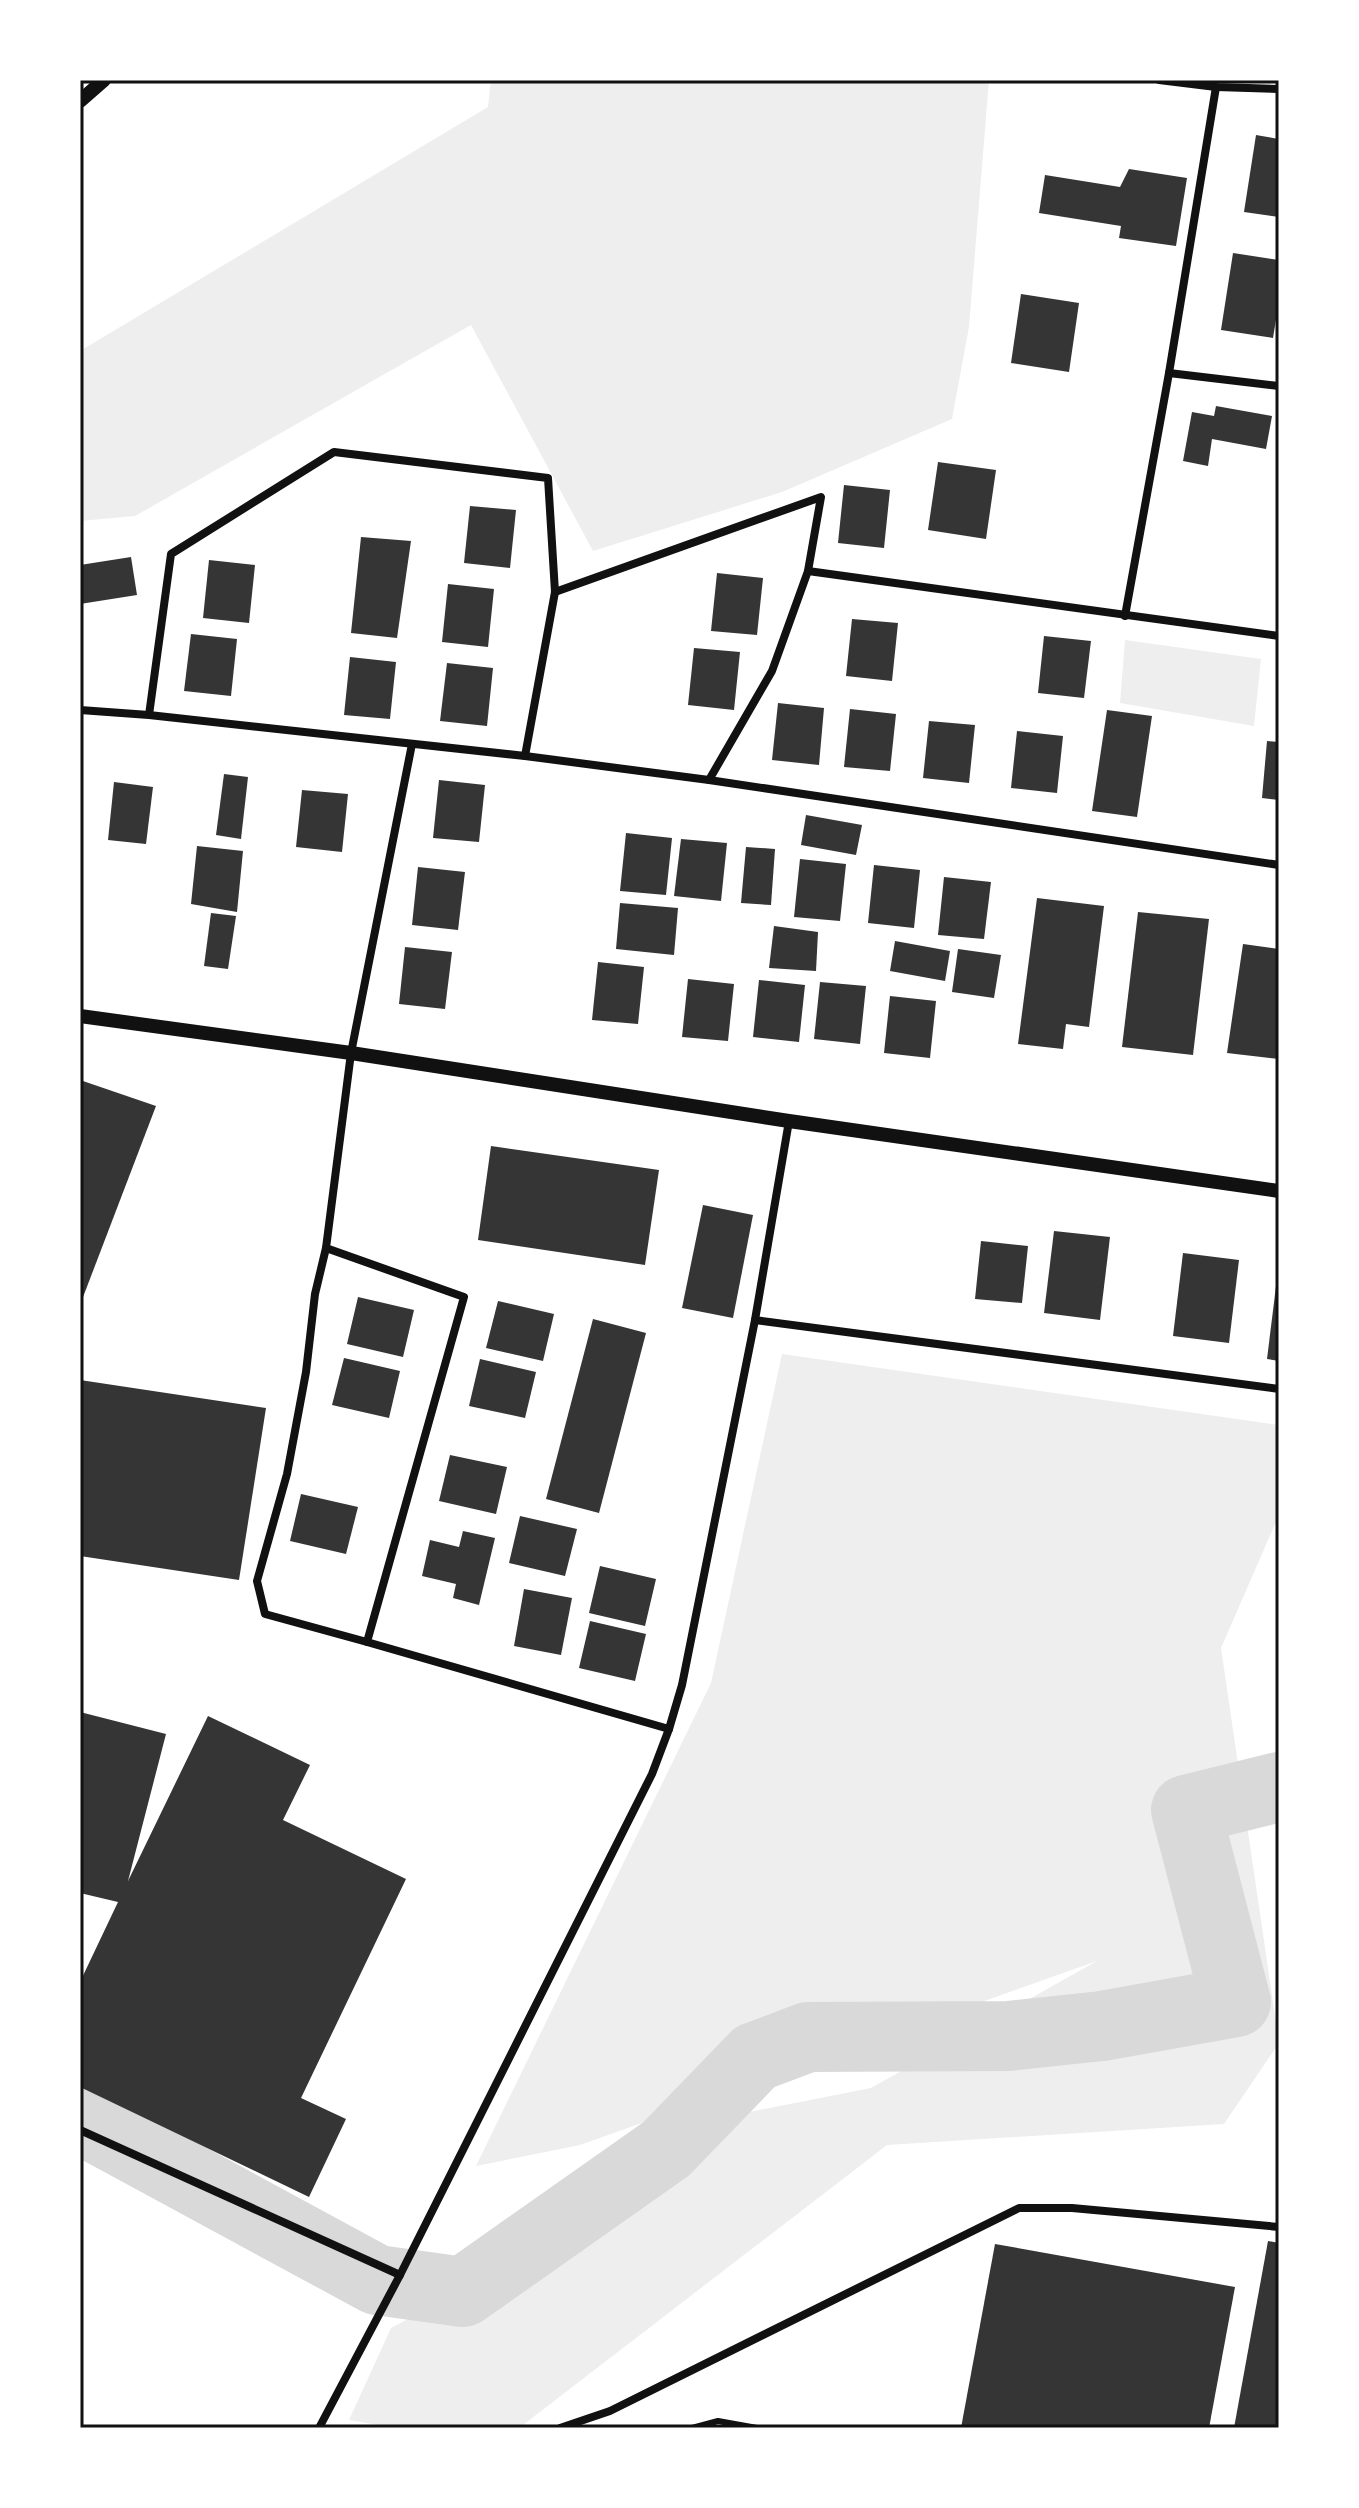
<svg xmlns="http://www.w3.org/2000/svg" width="1359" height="2508" viewBox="0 0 1359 2508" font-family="Cabin,sans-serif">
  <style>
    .green { fill: #eee }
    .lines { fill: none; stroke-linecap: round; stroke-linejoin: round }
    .river { stroke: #d9d9d9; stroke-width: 70 }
    .building { fill: #353535 }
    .service { stroke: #111; stroke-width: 6 }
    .minor { stroke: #111; stroke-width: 8 }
    .tertiary { stroke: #111; stroke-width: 14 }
    .neatline { fill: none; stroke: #111; stroke-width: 3 }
  </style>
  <rect width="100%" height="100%" fill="#fff"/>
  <g class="green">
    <path d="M491,80h498l-20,247 -17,92 -170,73 -189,59 -122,-226 -336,191 -55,5v-170l408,-244z"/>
    <path d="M1125,640l136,19 -7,67 -134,-23z"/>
    <path d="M782,1354l497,71v90l-58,133 58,395 -55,81 -337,21 -368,283h-123l-47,-8 42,-92 231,-123 66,-81 183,-36 226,-127 -517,184 -104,21 235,-483z"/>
  </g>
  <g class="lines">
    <path class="river" d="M80,2119l297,161 86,12 203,-143 89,-92 53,-20 200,-1 94,-10 134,-24 -50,-192 93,-23"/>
  </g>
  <g class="building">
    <path d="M1256,135l23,4v78l-35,-5z"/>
    <path d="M1129,169l58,9 -11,68 -57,-8 2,-12 -82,-13 6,-38 75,12z"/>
    <path d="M1233,253l46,7v41l-6,37 -52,-8z"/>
    <path d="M1021,294l58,9 -10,69 -58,-9z"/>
    <path d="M1216,406l56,10 -6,33 -54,-10 -4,27 -25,-5 9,-49 22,4z"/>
    <path d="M938,462l58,8 -10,69 -58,-9z"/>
    <path d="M844,485l46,5 -6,58 -46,-5z"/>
    <path d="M470,506l46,4 -6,58 -46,-5z"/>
    <path d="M361,537l50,4 -14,97 -46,-5z"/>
    <path d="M131,557l6,38 -57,9v-39z"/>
    <path d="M209,560l46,5 -6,58 -46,-5z"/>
    <path d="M717,573l46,5 -6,57 -46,-4z"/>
    <path d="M448,584l46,5 -6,58 -46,-5z"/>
    <path d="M852,619l46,4 -6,58 -46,-5z"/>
    <path d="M191,634l46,5 -6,57 -47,-5z"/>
    <path d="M1044,636l47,5 -7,57 -46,-5z"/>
    <path d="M694,648l46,4 -6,58 -46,-5z"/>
    <path d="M350,657l46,5 -6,57 -46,-4z"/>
    <path d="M447,663l46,5 -6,58 -47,-5z"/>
    <path d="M778,703l46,5 -5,57 -47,-5z"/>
    <path d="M850,709l46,5 -6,57 -46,-4z"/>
    <path d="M1107,710l45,6 -15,101 -45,-6z"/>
    <path d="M929,721l46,4 -6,58 -46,-5z"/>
    <path d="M1017,731l46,5 -6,57 -46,-5z"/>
    <path d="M1267,741l12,1v58l-17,-2z"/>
    <path d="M224,774l24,3 -7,62 -25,-4z"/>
    <path d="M439,780l46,5 -6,57 -46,-4z"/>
    <path d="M114,782l39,5 -7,57 -38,-4z"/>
    <path d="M302,790l46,4 -6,58 -46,-5z"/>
    <path d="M806,815l56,10 -6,30 -55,-10z"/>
    <path d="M626,833l46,5 -6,57 -46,-4z"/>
    <path d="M681,839l46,4 -6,58 -47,-5z"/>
    <path d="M197,846l46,5 -6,61 -46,-8z"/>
    <path d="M746,847l29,2 -4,56 -30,-2z"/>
    <path d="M800,859l46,5 -6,57 -46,-4z"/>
    <path d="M874,865l46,5 -6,58 -46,-5z"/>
    <path d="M418,867l47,5 -7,58 -46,-5z"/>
    <path d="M944,877l47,5 -7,57 -46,-4z"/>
    <path d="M1037,898l67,8 -15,121 -23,-3 -3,25 -45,-5z"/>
    <path d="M620,903l58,5 -4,47 -58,-6z"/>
    <path d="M1138,912l71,7 -16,136 -71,-8z"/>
    <path d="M211,913l25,3 -8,53 -24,-3z"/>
    <path d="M774,926l44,6 -2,39 -47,-3z"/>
    <path d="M895,941l55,10 -5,30 -55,-10z"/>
    <path d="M1243,944l36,5v110l-52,-6z"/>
    <path d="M405,947l47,5 -7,57 -46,-5z"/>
    <path d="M958,949l43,6 -7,43 -42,-6z"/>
    <path d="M598,962l46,5 -6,57 -46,-4z"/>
    <path d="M688,979l46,5 -6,57 -46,-4z"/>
    <path d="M759,980l46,5 -6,57 -46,-5z"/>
    <path d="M820,982l46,4 -6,58 -46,-5z"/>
    <path d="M890,996l46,5 -6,57 -46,-5z"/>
    <path d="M80,1080l76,26 -76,199z"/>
    <path d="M491,1146l168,24 -14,95 -167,-25z"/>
    <path d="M703,1205l50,10 -20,103 -51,-10z"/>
    <path d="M1054,1231l56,6 -10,83 -56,-7z"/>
    <path d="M981,1241l47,5 -6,57 -47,-4z"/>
    <path d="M1183,1253l56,7 -10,83 -56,-7z"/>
    <path d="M1277,1278h2v83l-12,-2z"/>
    <path d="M358,1297l56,13 -11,47 -56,-13z"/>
    <path d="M498,1301l56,13 -11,47 -57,-13z"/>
    <path d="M593,1319l53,14 -47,180 -53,-14z"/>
    <path d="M344,1358l56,13 -11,47 -57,-13z"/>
    <path d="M480,1359l56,13 -11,46 -56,-12z"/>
    <path d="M80,1380l186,28 -27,172 -159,-24z"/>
    <path d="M450,1455l57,12 -11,47 -57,-13z"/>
    <path d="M301,1494l57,13 -12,47 -56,-13z"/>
    <path d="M520,1516l57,13 -12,47 -56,-13z"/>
    <path d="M463,1531l32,7 -16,67 -26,-7 3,-14 -34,-8 8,-36 29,7z"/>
    <path d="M600,1566l56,13 -11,47 -56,-13z"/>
    <path d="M524,1589l48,9 -11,57 -47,-9z"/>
    <path d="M590,1621l56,13 -11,47 -56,-13z"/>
    <path d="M80,1712l86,22 -38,147 80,-165 102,49 -27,55 123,59 -105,219 45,21 -37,78 -229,-110v-105l38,-80 -38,-9z"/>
    <path d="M1268,2241l11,2v185h-45z"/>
    <path d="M995,2244l240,43 -26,141h-248z"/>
  </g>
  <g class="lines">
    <path class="service" d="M692,2428l26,-7 39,7"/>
    <g class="minor">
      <path d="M1159,80l57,7 63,2"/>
      <path d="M1169,373l110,13"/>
      <path d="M555,592l266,-95 -13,74"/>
      <path d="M1125,616l44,-243 47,-286"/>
      <path d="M1279,636l-471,-65 -36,100 -63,109 570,85"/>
      <path d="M80,710l69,5 376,41 30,-164 -7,-114 -214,-26 -163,102 -22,161"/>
      <path d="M412,744l-61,309 -25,195 138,49 -97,345 302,87 13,-44 73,-365 34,-199"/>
      <path d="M525,756l184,24"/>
      <path d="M326,1248l-11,46 -9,78 -19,102 -30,107 8,33 102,28"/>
      <path d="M755,1320l524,69"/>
      <path d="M80,2130l320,145"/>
      <path d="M319,2428l81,-153 252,-501 17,-45"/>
      <path d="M560,2428l50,-17 409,-203h53l207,19"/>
    </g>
    <g class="tertiary">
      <path d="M80,101l24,-21"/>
      <path d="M80,1016l271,37 438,68 490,70"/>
    </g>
  </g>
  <rect width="1359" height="2508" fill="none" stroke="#ffffff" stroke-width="164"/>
  <rect x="82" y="82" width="1195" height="2344" class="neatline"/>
</svg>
